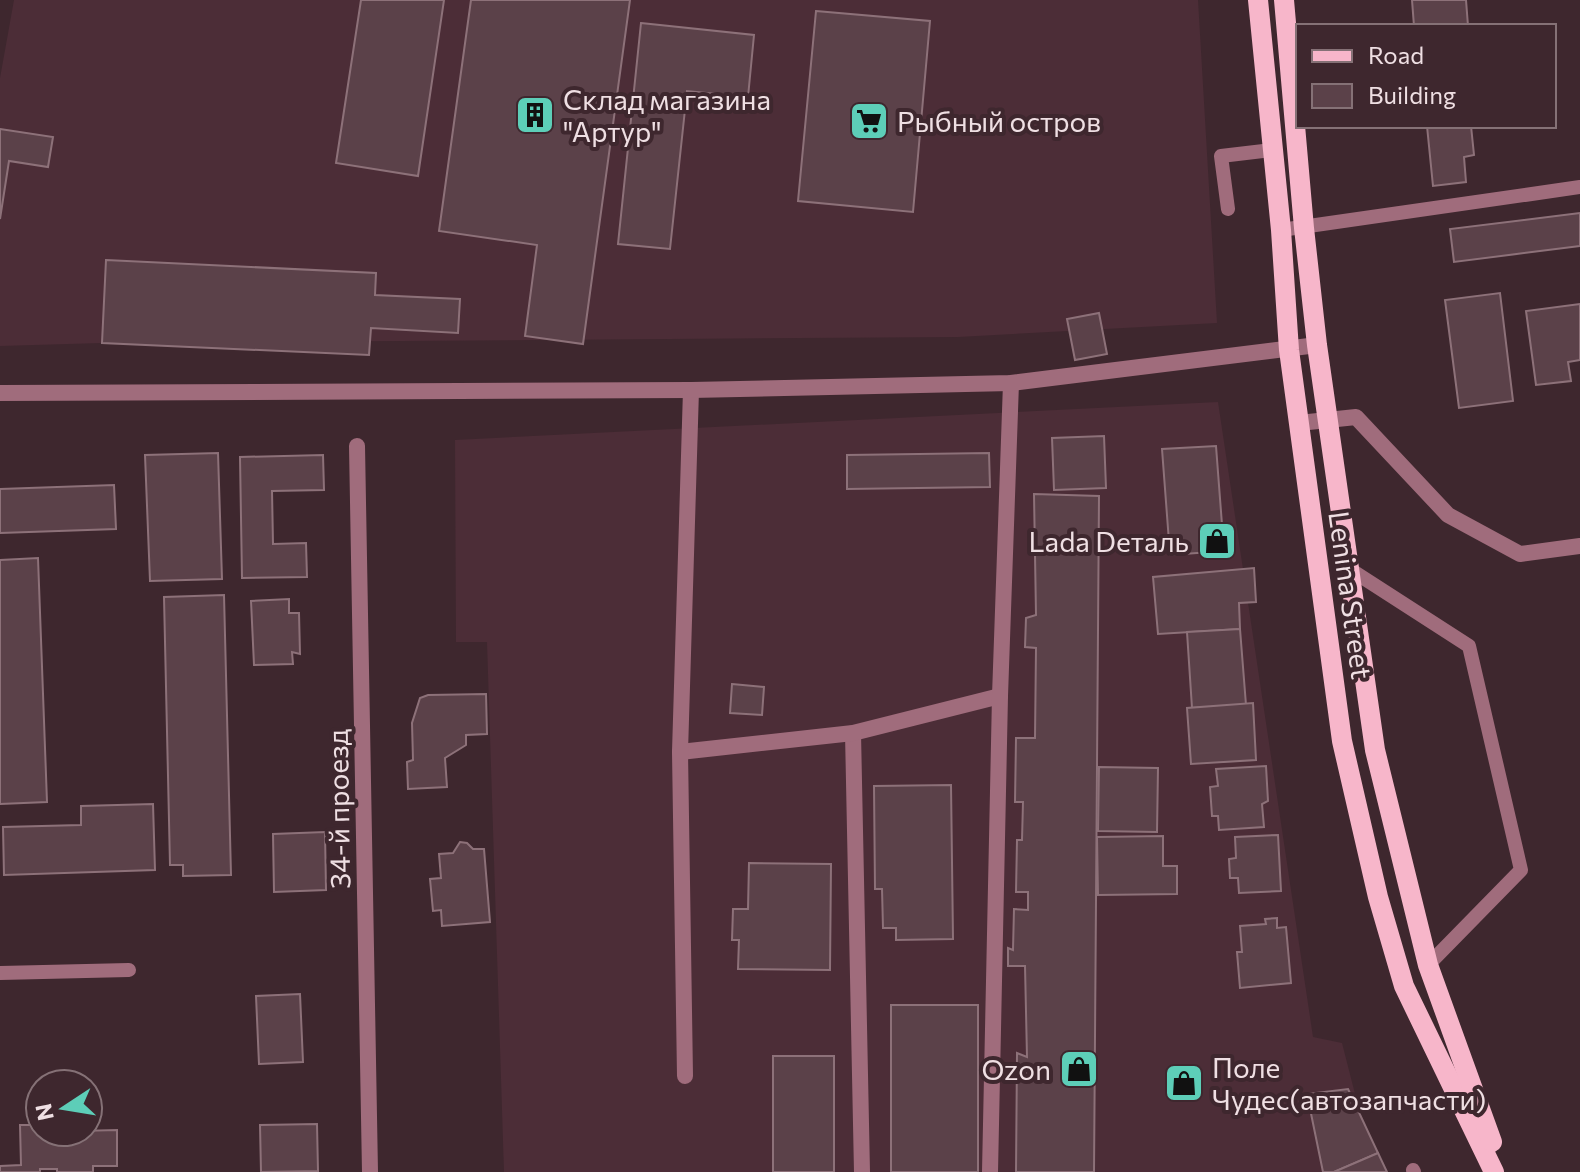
<svg xmlns="http://www.w3.org/2000/svg" width="1580" height="1172" viewBox="0 0 1580 1172" font-family="Commissioner,sans-serif">
  <style>
    .built { fill: #4c2d37 }
    .building { fill: #5b4149; stroke: #8d7179; stroke-width: 2 }
    .lines { fill: none; stroke-linecap: round; stroke-linejoin: round }
    .service { stroke: #a06c7c; stroke-width: 14 }
    .minor { stroke: #a06c7c; stroke-width: 16 }
    .tertiary { stroke: #a06c7c; stroke-width: 16 }
    .primary { stroke: #f7b6ca; stroke-width: 20 }
    .labels { text-anchor: middle; dominant-baseline: central; stroke-width: 8; stroke-linejoin: round; paint-order: stroke }
    .poi-label { font-size: 28px; fill: #efdfe3; stroke: #3e272e; text-anchor: start }
    .street-label { font-size: 28px; fill: #efdfe3; stroke: #3e272e }
  </style>
  <rect width="100%" height="100%" fill="#3e272e"/>
  <g class="built">
    <path d="M14,0h1184l19,323 -259,14 -856,6 -102,3v-268z"/>
    <path d="M1218,402l95,635 29,6 33,129h-871l-17,-530h-31l-1,-202z"/>
  </g>
  <g class="building">
    <path d="M361,0h83l-26,176 -82,-13z"/>
    <path d="M471,0h159l-47,344 -58,-8 12,-91 -98,-14z"/>
    <path d="M1412,0h54l2,26h-54z"/>
    <path d="M816,11l114,10 -17,191 -115,-11z"/>
    <path d="M641,23l113,12 -6,62 -61,-6 -17,158 -52,-5z"/>
    <path d="M1427,126h44l3,29 -10,2 2,25 -33,4z"/>
    <path d="M0,129l53,8 -5,30 -39,-6 -9,58z"/>
    <path d="M1580,213v33l-126,16 -4,-33z"/>
    <path d="M106,260l270,13 -1,22 85,4 -2,34 -87,-5 -2,27 -267,-12z"/>
    <path d="M1500,293l13,108 -54,7 -14,-108z"/>
    <path d="M1580,304v56l-12,2 3,19 -35,4 -10,-74z"/>
    <path d="M1099,313l8,41 -32,6 -8,-41z"/>
    <path d="M1104,436l2,52 -52,2 -2,-52z"/>
    <path d="M1216,446l8,105 -54,4 -8,-106z"/>
    <path d="M218,453l4,126 -72,2 -5,-126z"/>
    <path d="M989,453l1,34 -143,2v-34z"/>
    <path d="M323,455l1,35 -52,1 1,53 33,-1 1,34 -65,1 -2,-121z"/>
    <path d="M114,485l2,44 -116,4v-44z"/>
    <path d="M1034,494l65,2 -5,676h-78l1,-119 10,4 -2,-91h-17v-18l5,2 1,-41 14,1v-18h-12l1,-52h5l1,-38h-8l1,-64h19l1,-90 -11,-1 1,-29 10,-3z"/>
    <path d="M38,558l9,244 -47,2v-244z"/>
    <path d="M1254,568l2,34 -17,1 1,26 -82,5 -5,-57z"/>
    <path d="M224,595l7,280 -48,1v-11h-13l-6,-268z"/>
    <path d="M289,599v14h10l1,41 -8,-2 1,12 -39,1 -3,-64z"/>
    <path d="M1240,629l6,76 -54,3 -5,-76z"/>
    <path d="M732,684l32,3 -2,28 -32,-2z"/>
    <path d="M486,694l1,40 -21,1v10l-21,13 2,29 -39,2 -1,-27 6,-2 -1,-37 8,-25 8,-3z"/>
    <path d="M1253,703l3,57 -65,4 -4,-56z"/>
    <path d="M1266,766l2,35 -6,3 2,23 -45,3 -1,-14h-6l-2,-29 8,-1 -2,-17z"/>
    <path d="M1099,767l59,1 -1,64 -59,-1z"/>
    <path d="M951,785l2,154 -57,1v-12h-13l-1,-39h-7l-1,-103z"/>
    <path d="M153,804l2,66 -151,5 -1,-48 78,-2v-19z"/>
    <path d="M325,832l1,58 -52,2 -1,-58z"/>
    <path d="M1278,835l3,56 -42,2 -1,-15h-8l-1,-19 7,-1 -1,-21z"/>
    <path d="M1163,836v30h14v28l-79,1 -1,-58z"/>
    <path d="M460,842l7,1 6,6h11l6,73 -48,4 -1,-16 -8,1 -3,-32 11,-1 -2,-24 14,-1z"/>
    <path d="M749,863l82,1 -1,106 -92,-1 1,-29h-7l1,-31h15z"/>
    <path d="M1277,918v10l9,-1 5,56 -51,5 -3,-36h5l-2,-26 26,-2 -1,-5z"/>
    <path d="M300,994l3,68 -44,2 -3,-68z"/>
    <rect x="891" y="1005" width="87" height="167"/>
    <rect x="773" y="1056" width="61" height="116"/>
    <path d="M1348,1089l30,64 -44,19h-11l-16,-78z"/>
    <path d="M39,1104l1,28 77,-2v36h-24v6h-36v-3h-17v3h-40v-6l21,-1 -1,-40h19z"/>
    <path d="M317,1124l1,47 -57,1 -1,-47z"/>
    <path d="M1378,1153l9,19h-53z"/>
  </g>
  <g class="lines">
    <g class="service">
      <path d="M1228,209l-7,-53 51,-6"/>
      <path d="M1281,230l299,-43"/>
      <path d="M1348,568l121,78 52,224 -93,95"/>
      <path d="M0,973l129,-3"/>
      <path d="M1413,1170l1,2"/>
    </g>
    <g class="minor">
      <path d="M357,446l13,726"/>
      <path d="M853,733l9,439"/>
      <path d="M680,752l173,-19 147,-37"/>
      <path d="M685,1076l-5,-324 11,-362"/>
      <path d="M990,1172l10,-476 11,-313"/>
    </g>
    <g class="tertiary">
      <path d="M0,393l691,-3 320,-7 306,-38"/>
      <path d="M1299,423l57,-6 92,98 72,39 60,-8"/>
    </g>
    <g class="primary">
      <path d="M1258,0l23,230 8,120 53,391 36,156 26,89 90,186"/>
      <path d="M1284,0l20,228 13,117 58,405 53,215 64,177"/>
    </g>
  </g>
  <defs>
    <g id="building-square" transform="scale(2)"><rect x="-9" y="-9" width="18" height="18" rx="4" fill="#5dceb8" stroke="#3e272e"/><path d="M-4-6H4V6H1V3H-1V6H-4ZM-2.5-4.3h1.7v1.8h-1.7ZM.8-4.3h1.7v1.8H.8ZM-2.5-1h1.7V.8h-1.7ZM.8-1h1.7V.8H.8Z" fill="#111"/></g>
    <g id="supermarket-square" transform="scale(2)"><rect x="-9" y="-9" width="18" height="18" rx="4" fill="#5dceb8" stroke="#3e272e"/><path d="M-6-5.5h2.5l.6 2H6L4.5 2H-2.5L-4.4-4H-6ZM-1.5 3.2a1.3 1.3 0 1 0 .1 0ZM3 3.2a1.3 1.3 0 1 0 .1 0Z" fill="#111"/></g>
    <g id="shop-square" transform="scale(2)"><rect x="-9" y="-9" width="18" height="18" rx="4" fill="#5dceb8" stroke="#3e272e"/><path d="M-5-2.5h2.3a2.7 3.5 0 0 1 5.4 0H5L5.5 6h-11ZM-1.5-2.5h3a1.5 2.3 0 0 0-3 0Z" fill="#111"/></g>
  </defs>
  <g fill-rule="evenodd">
    <use href="#building-square" x="535" y="115"/>
    <use href="#supermarket-square" x="869" y="121"/>
    <use href="#shop-square" x="1217" y="541"/>
    <use href="#shop-square" x="1079" y="1069"/>
    <use href="#shop-square" x="1184" y="1083"/>
  </g>
  <g class="labels">
    <g class="poi-label">
      <text x="563" y="99">Склад магазина<tspan x="563" dy="32">"Артур"</tspan></text>
      <text x="897" y="121">Рыбный остров</text>
      <text x="1189" y="541" text-anchor="end">Lada Dеталь</text>
      <text x="1212" y="1067">Поле<tspan x="1212" dy="32">Чудес(автозапчасти)</tspan></text>
      <text x="1051" y="1069" text-anchor="end">Ozon</text>
    </g>
    <g class="street-label">
      <text transform="translate(1351 595) rotate(82)">Lenina Street</text>
      <text transform="translate(338 809) rotate(-91)">34-й проезд</text>
    </g>
  </g>
  <rect x="1296" y="24" width="260" height="104" fill="#3e272e" stroke="#857176" stroke-width="2"/>
  <rect x="1312" y="50" width="40" height="12" fill="#f7b6ca" stroke="#857176" stroke-width="2"/>
  <text x="1368" y="64" font-size="24" fill="#efdfe3">Road</text>
  <rect x="1312" y="84" width="40" height="24" fill="#5b4149" stroke="#857176" stroke-width="2"/>
  <text x="1368" y="104" font-size="24" fill="#efdfe3">Building</text>
  <g transform="translate(64 1108) rotate(258)"><circle r="38" fill="#3e272e" stroke="#857176" stroke-width="2"/>
  <path d="M0-6L14 30L0 20L-14 30Z" fill="#5dceb8"/>
  <text y="-12" font-size="22" font-weight="bold" text-anchor="middle" fill="#efdfe3">N</text>
  </g>
</svg>
